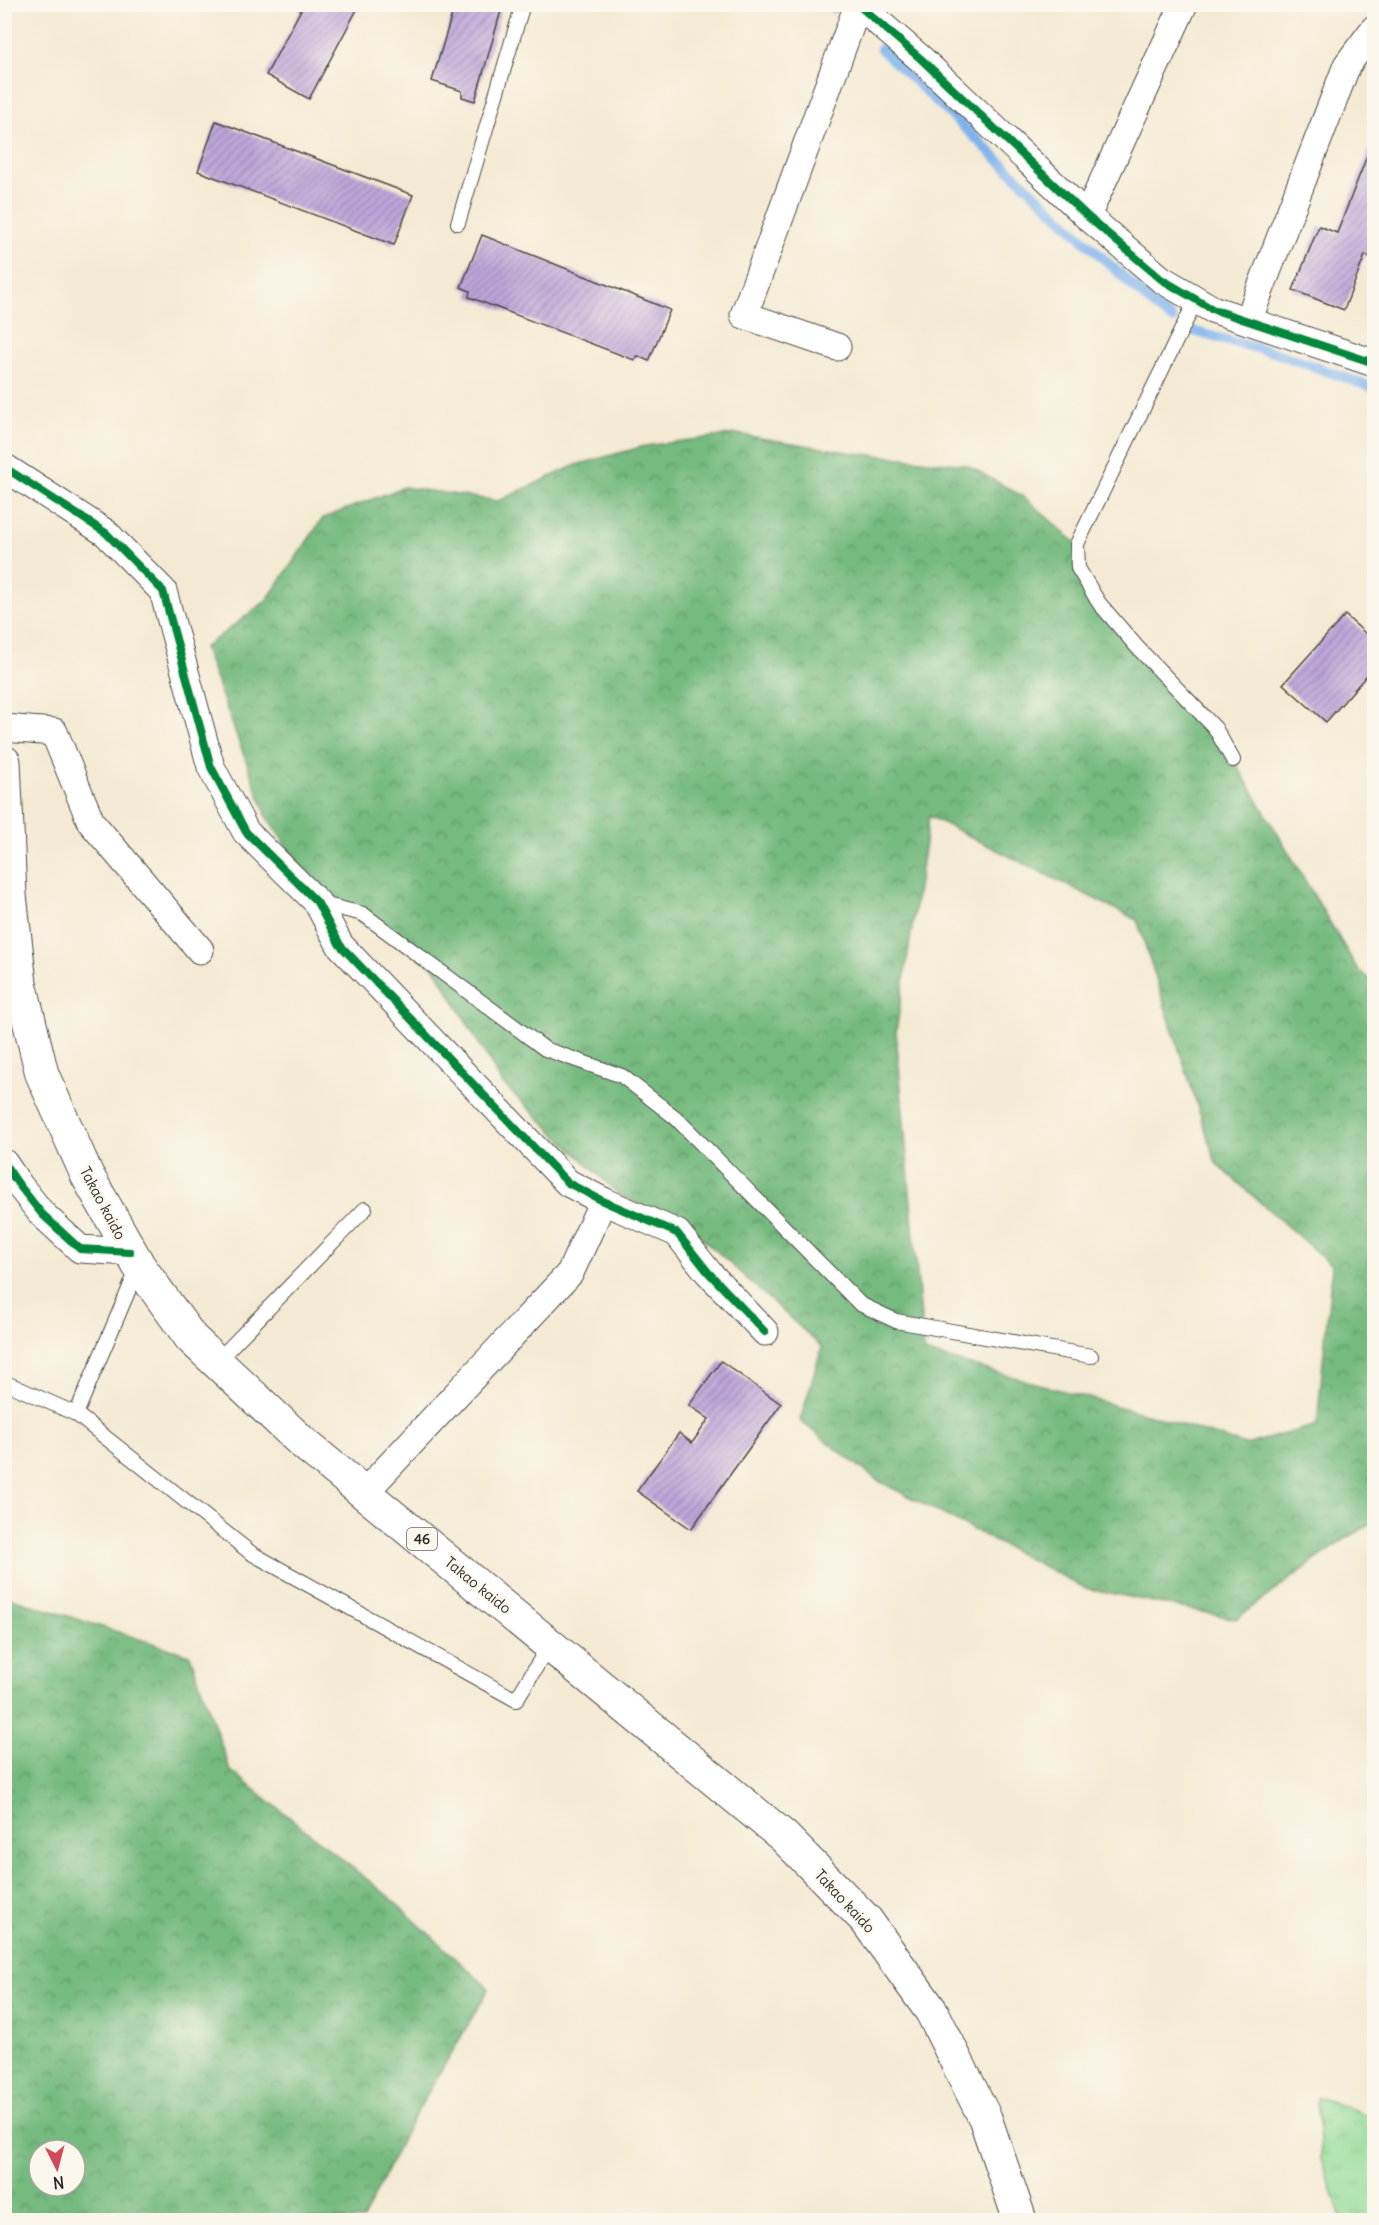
<svg xmlns="http://www.w3.org/2000/svg" width="1379" height="2225" viewBox="0 0 1379 2225" font-family="Delius,sans-serif">
  <style>
    .grass { fill: url(#grass-tufts); stroke: #5e8260; stroke-width: 1.5 }
    .forest { fill: url(#forest-crowns); stroke: #507254; stroke-width: 1.5; fill-rule: evenodd }
    .lines { fill: none; stroke-linecap: round; stroke-linejoin: round }
    .stream { stroke: #7fb3ed; stroke-width: 10 }
    .building { fill: url(#building-hatch) }
    .lane-casing { stroke: #494844; stroke-width: 16 }
    .street-casing { stroke: #494844; stroke-width: 29 }
    .primary-casing { stroke: #494844; stroke-width: 35 }
    .lane { stroke: #fff; stroke-width: 14 }
    .street { stroke: #fff; stroke-width: 27 }
    .primary { stroke: #fff; stroke-width: 33 }
    .cycleway-casing { stroke: #fbf7ec; stroke-width: 11 }
    .cycleway { stroke: #00873e; stroke-width: 8 }
    .labels { text-anchor: middle; dominant-baseline: central; stroke-width: 4.5; stroke-linejoin: round; paint-order: stroke }
    .shield { fill: #fbf7ec; stroke: #696865; stroke-width: 1.5 }
    .shield-label { font-size: 14px; font-weight: bold; fill: #2b2b2b }
    .street-label { font-size: 15px; fill: #2b2b2b; stroke: #fbf7ec }
  </style>
  <defs>
    <pattern id="grass-tufts" width="24" height="20" patternUnits="userSpaceOnUse" patternTransform="scale(1.5)"><rect width="24" height="20" fill="#91da95"/><path d="M3 7l-1-3M5 7V3M7 7l1-3M15 17l-1-3M17 17v-4M19 17l1-3" fill="none" stroke="#7dbb81"/></pattern>
    <pattern id="forest-crowns" width="20" height="18" patternUnits="userSpaceOnUse" patternTransform="scale(1.5)"><rect width="20" height="18" fill="#74ba7e"/><path d="M2 6a3 3 0 1 1 6 0M12 15a3 3 0 1 1 6 0" fill="none" stroke="#5f9767"/></pattern>
    <pattern id="building-hatch" width="6" height="6" patternUnits="userSpaceOnUse" patternTransform="scale(1.5)"><rect width="6" height="6" fill="#bea6d9"/><path d="M-1 1l2-2M0 6l6-6M5 7l2-2" fill="none" stroke="#9b87b0"/></pattern>
  </defs>
  <rect width="100%" height="100%" fill="#fbf7ec"/>
  <filter id="ink" filterUnits="userSpaceOnUse"><feTurbulence type="fractalNoise" baseFrequency=".0167" numOctaves="2"/><feDisplacementMap in="SourceGraphic" scale="12" xChannelSelector="R" yChannelSelector="G"/><feConvolveMatrix kernelMatrix="1 2 1 2 8 2 1 2 1" color-interpolation-filters="sRGB"/></filter>
  <filter id="wash" filterUnits="userSpaceOnUse"><feTurbulence type="fractalNoise" baseFrequency=".008" numOctaves="4" result="noise"/><feDisplacementMap in="SourceGraphic" scale="24" xChannelSelector="R" yChannelSelector="G"/><feGaussianBlur stdDeviation="1.35" result="paint"/><feColorMatrix in="noise" values="0 0 0 0 0 0 0 0 0 0 0 0 0 0 0 0 0 1.4 0 .05"/><feComposite in="paint" operator="in"/></filter>
  <g filter="url(#wash)">
    <rect width="100%" height="100%" fill="#f4ead3"/>
    <path class="grass" d="M1317,2097l57,20v103h-32l-21,-62z"/>
    <g class="forest">
      <path d="M736,434l118,19 113,12 57,32 53,47 1,24 21,35 116,125 143,242 16,12v540l-32,19 -106,78 -151,-31 -208,-108 -77,-59 22,-74 -132,-120 -68,-30 -120,-114 -67,-115 -116,-72 -52,-79 -63,-169 63,-48 56,-82 81,-31 94,14 78,-36 69,-19zM929,816l208,104 79,243 116,103 -15,159 -72,20 -85,-27 -236,-66 -28,-320z"/>
      <path d="M5,1596l185,59 40,115 158,126 101,93 -81,138 -45,93h-358zM39,2150h36v36h-36z"/>
    </g>
    <g class="lines">
      <g class="stream">
        <path d="M829,4l4,4"/>
        <path d="M881,49l274,258 17,12"/>
        <path d="M1196,332l80,21 98,35"/>
      </g>
    </g>
    <g id="blocks">
      <g class="building">
        <path d="M304,4h56l-51,95 -43,-24z"/>
        <path d="M455,4h48l-28,97 -13,-4v-6l-30,-10z"/>
        <path d="M216,121l197,74 -19,50 -196,-74z"/>
        <path d="M1374,138v121l-9,-4 -21,55 -51,-20 26,-64 18,7z"/>
        <path d="M482,235l188,75 -21,51 -11,-5 -4,4 -165,-63 1,-6 -9,-4z"/>
        <path d="M1345,615l29,26v26l-48,55 -43,-38z"/>
        <path d="M721,1361l60,43 -90,125 -54,-38 42,-58 13,10 17,-24 -20,-14z"/>
      </g>
    </g>
  </g>
  <g filter="url(#ink)">
    <use href="#blocks" fill-opacity="0" stroke="#494844" stroke-width="1.5"/>
    <g class="lines">
      <g class="lane-casing">
        <g id="lane">
          <path d="M458,223l65,-219"/>
          <path d="M1196,300l-119,244 1,24 21,35 38,44 78,81 18,32"/>
          <path d="M318,903l45,11 182,135 77,27 54,42 184,186 36,17 195,35"/>
          <path d="M217,1361l148,-152"/>
          <path d="M4,1382l72,32 175,139 265,147 34,-56"/>
          <path d="M76,1414l62,-146"/>
        </g>
      </g>
      <g class="street-casing">
        <g id="street">
          <path d="M857,4l64,55 166,157 74,63 51,30 162,54"/>
          <path d="M1087,216l97,-212"/>
          <path d="M1248,321l99,-256 27,-36"/>
          <path d="M837,347l-93,-32 114,-310"/>
          <path d="M4,467l102,66 57,58 48,176 35,65 71,70 23,43 228,238 35,18 74,32 31,39 57,60"/>
          <path d="M4,728l50,4 37,90 109,128"/>
          <path d="M4,1163l15,22 23,29 38,35 50,3"/>
          <path d="M365,1492l205,-219 33,-72"/>
        </g>
      </g>
      <g class="primary-casing">
        <path id="primary" d="M4,762l6,133 10,88 22,91 45,101 52,91 52,72 111,104 481,394 83,84 66,92 53,106 35,102"/>
      </g>
      <use href="#lane" class="lane"/>
      <use href="#street" class="street"/>
      <use href="#primary" class="primary"/>
      <g class="cycleway-casing">
        <g id="cycleway">
          <path d="M857,4l64,55 166,157 74,63 51,30 162,54"/>
          <path d="M4,467l102,66 57,58 48,176 35,65 71,70 23,43 228,238 35,18 74,32 31,39 57,60"/>
          <path d="M4,1163l15,22 23,29 38,35 50,3"/>
        </g>
      </g>
      <use href="#cycleway" class="cycleway"/>
    </g>
  </g>
  <g class="labels">
    <rect class="shield" x="407" y="1528" width="30" height="22" rx="4.5"/>
    <g class="shield-label">
      <text x="422" y="1539">46</text>
    </g>
    <g class="street-label">
      <text transform="translate(103 1203) rotate(62)">Takao kaido</text>
      <text transform="translate(478 1585) rotate(39)">Takao kaido</text>
      <text transform="translate(845 1901) rotate(47)">Takao kaido</text>
    </g>
  </g>
  <rect width="1379" height="2225" fill="none" stroke="#fbf7ec" stroke-width="24"/>
  <g transform="translate(57 2168) rotate(174)"><circle r="28" fill="#fbf7ec" stroke="#a8a59f" stroke-width="1.5"/>
  <path d="M0-4.5L10 22L0 15L-10 22Z" fill="#d1495b"/>
  <text y="-9" font-size="16" font-weight="bold" text-anchor="middle" fill="#2b2b2b">N</text>
  </g>
</svg>
